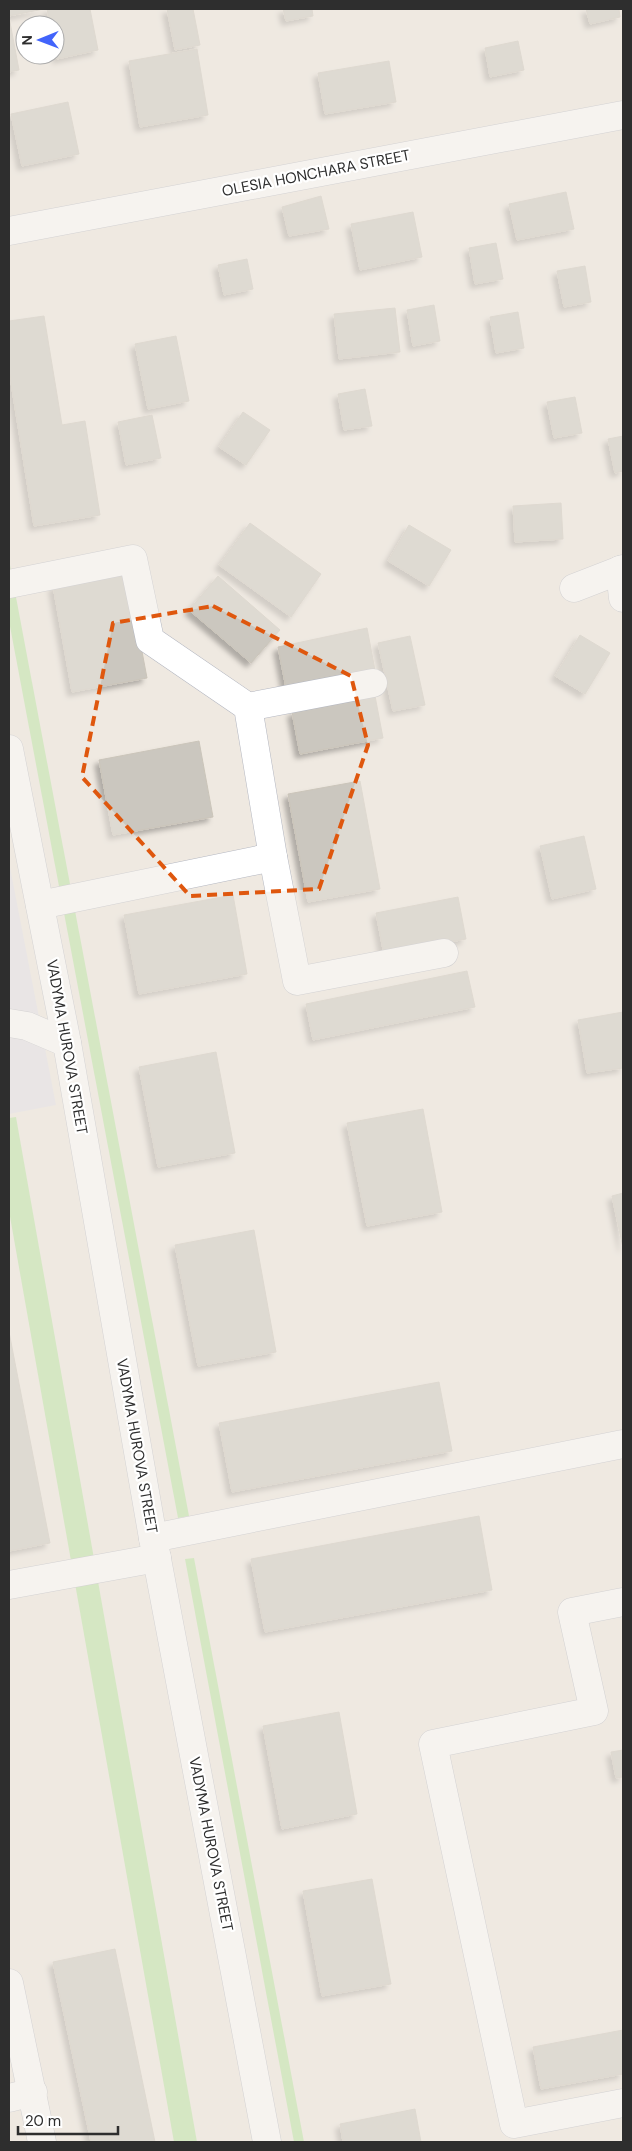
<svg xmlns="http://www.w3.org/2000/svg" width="632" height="2151" viewBox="0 0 632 2151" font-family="'DM Sans',sans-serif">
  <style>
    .industrial { fill: #e3e1e8 }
    .green { fill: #b6e59e }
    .building { fill: #cbc7bf; stroke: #cbc5ba; filter: url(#shadow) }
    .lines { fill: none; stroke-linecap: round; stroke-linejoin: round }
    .minor-casing { stroke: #b4b7c1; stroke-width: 29 }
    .minor { stroke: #fff; stroke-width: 28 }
    .marked { fill: none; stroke: #df570e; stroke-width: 4; stroke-dasharray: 10 6; stroke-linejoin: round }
    .labels { text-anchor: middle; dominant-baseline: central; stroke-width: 4.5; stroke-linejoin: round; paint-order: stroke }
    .street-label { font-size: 15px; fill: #2e2e2e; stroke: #fff }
  </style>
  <defs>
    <filter id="shadow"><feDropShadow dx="-4.5" dy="4.5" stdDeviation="2.5" flood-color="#0004"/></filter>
  </defs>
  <rect width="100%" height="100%" fill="#efe9e1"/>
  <path class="industrial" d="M9,862l47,243 -47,9z"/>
  <g class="green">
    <path d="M9,560l180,956 -11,2 -169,-897z"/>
    <path d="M16,1117l181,1025h-23l-165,-931v-93z"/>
    <path d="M194,1558l110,584h-10l-109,-583z"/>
  </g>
  <g class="building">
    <path d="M9,9h35l-35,7z"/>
    <path d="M47,9h43l8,41 -41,9 -2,-34h-5z"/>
    <path d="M167,9h26l7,36 -25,5z"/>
    <path d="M283,9h29l1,7 -27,5z"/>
    <path d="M586,9h33l1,8 -30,7z"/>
    <path d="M9,17l10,53 -10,2z"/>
    <path d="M518,41l6,29 -34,7 -5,-29z"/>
    <path d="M197,49l11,66 -68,12 -11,-66z"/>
    <path d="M389,61l7,41 -71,12 -7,-41z"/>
    <path d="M68,102l11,52 -57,12 -11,-52z"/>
    <path d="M566,192l8,37 -57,11 -8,-36z"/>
    <path d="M321,196l8,33 -40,7 -7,-29z"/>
    <path d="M413,212l9,45 -62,13 -9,-46z"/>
    <path d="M496,243l7,36 -28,5 -6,-36z"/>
    <path d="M247,259l6,30 -29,6 -6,-30z"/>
    <path d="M585,266l6,36 -27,5 -7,-36z"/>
    <path d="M434,305l6,36 -27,5 -6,-36z"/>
    <path d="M395,308l5,44 -61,7 -5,-45z"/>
    <path d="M518,312l6,36 -28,5 -6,-36z"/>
    <path d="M44,316l18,109 23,-4 15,94 -66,11 -25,-156v-49z"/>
    <path d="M176,336l13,65 -41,8 -13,-65z"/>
    <path d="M365,389l7,37 -28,4 -6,-36z"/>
    <path d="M575,397l7,36 -28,5 -7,-36z"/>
    <path d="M243,412l27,18 -24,35 -27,-18z"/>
    <path d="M152,415l9,43 -35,7 -8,-43z"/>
    <path d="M623,436v35l-8,2 -7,-34z"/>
    <path d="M561,503l2,36 -48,3 -2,-36z"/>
    <path d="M250,523l71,51 -30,43 -72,-52z"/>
    <path d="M409,525l42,25 -22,36 -41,-25z"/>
    <path d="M127,572l20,106 -75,14 -19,-106z"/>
    <path d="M218,576l62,54 -29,33 -62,-53z"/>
    <path d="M367,628l8,42 -89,18 -8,-41z"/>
    <path d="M580,635l30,18 -25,41 -30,-18z"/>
    <path d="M410,636l15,69 -32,6 -15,-68z"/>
    <path d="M375,696l8,42 -83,16 -8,-42z"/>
    <path d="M199,741l14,76 -100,18 -14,-75z"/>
    <path d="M360,781l20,108 -72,13 -20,-108z"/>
    <path d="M584,836l12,53 -44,10 -12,-53z"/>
    <path d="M233,895l14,79 -108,20 -15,-79z"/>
    <path d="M458,897l8,42 -82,16 -8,-42z"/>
    <path d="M467,971l8,36 -162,33 -7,-36z"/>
    <path d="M623,1012v56l-36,5 -9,-53z"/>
    <path d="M216,1052l19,101 -77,14 -19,-100z"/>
    <path d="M423,1109l19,103 -75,14 -20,-103z"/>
    <path d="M623,1193v55l-11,-52z"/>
    <path d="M254,1230l22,122 -78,14 -23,-121z"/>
    <path d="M9,1332l41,211 -41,8z"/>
    <path d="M439,1382l13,69 -220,41 -13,-69z"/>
    <path d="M479,1516l13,74 -227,42 -14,-73z"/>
    <path d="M339,1712l18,102 -75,15 -19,-103z"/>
    <path d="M623,1750v27l-7,1 -5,-26z"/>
    <path d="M372,1879l19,105 -69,12 -19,-105z"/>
    <path d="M115,1949l40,193h-64l-38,-180z"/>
    <path d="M623,2030v44l-82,15 -8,-42z"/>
    <path d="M415,2109l6,33h-78l-3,-18z"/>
  </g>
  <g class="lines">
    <g class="minor-casing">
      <g id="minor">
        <path d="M9,231l614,-116"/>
        <path d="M620,570l3,28"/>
        <path d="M9,584l124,-25 17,81 98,67 25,150 24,124 147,-28"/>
        <path d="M574,588l49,-19"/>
        <path d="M248,707l125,-24"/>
        <path d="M9,749l58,294 86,495 114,604"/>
        <path d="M40,905l233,-48"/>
        <path d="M9,1023l18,3 40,17"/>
        <path d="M153,1538l470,-94"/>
        <path d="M9,1585l148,-27"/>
        <path d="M623,1602l-51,10 22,99 -161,33 81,380 109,-21"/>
        <path d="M9,1983l33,159"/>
        <path d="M9,2098l24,-6"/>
      </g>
    </g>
    <use href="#minor" class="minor"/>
  </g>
  <path d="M0 0H632V2151H0ZM213,606l138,70 17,69 -49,144 -129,7 -108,-119 31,-154z" fill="#efe9e1" fill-opacity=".55" fill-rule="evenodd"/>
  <path class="marked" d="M213,606l138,70 17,69 -49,144 -129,7 -108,-119 31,-154z"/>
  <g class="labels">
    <g class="street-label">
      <text transform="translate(316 173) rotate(-11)">OLESIA HONCHARA STREET</text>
      <text transform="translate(67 1047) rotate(80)">VADYMA HUROVA STREET</text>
      <text transform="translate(137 1446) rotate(80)">VADYMA HUROVA STREET</text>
      <text transform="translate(211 1844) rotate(79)">VADYMA HUROVA STREET</text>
    </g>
  </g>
  <rect width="632" height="2151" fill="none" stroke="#2e2e2e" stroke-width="20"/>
  <g transform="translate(40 40) rotate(269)"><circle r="24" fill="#ffffff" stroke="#ababab"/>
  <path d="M0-4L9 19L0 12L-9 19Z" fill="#4264fb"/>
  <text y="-8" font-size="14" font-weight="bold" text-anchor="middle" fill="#2e2e2e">N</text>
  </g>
  <path d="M18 2126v8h100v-8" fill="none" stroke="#2e2e2e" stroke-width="2.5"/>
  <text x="25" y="2126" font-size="15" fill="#2e2e2e" stroke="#ffffff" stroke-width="4" paint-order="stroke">20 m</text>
</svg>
